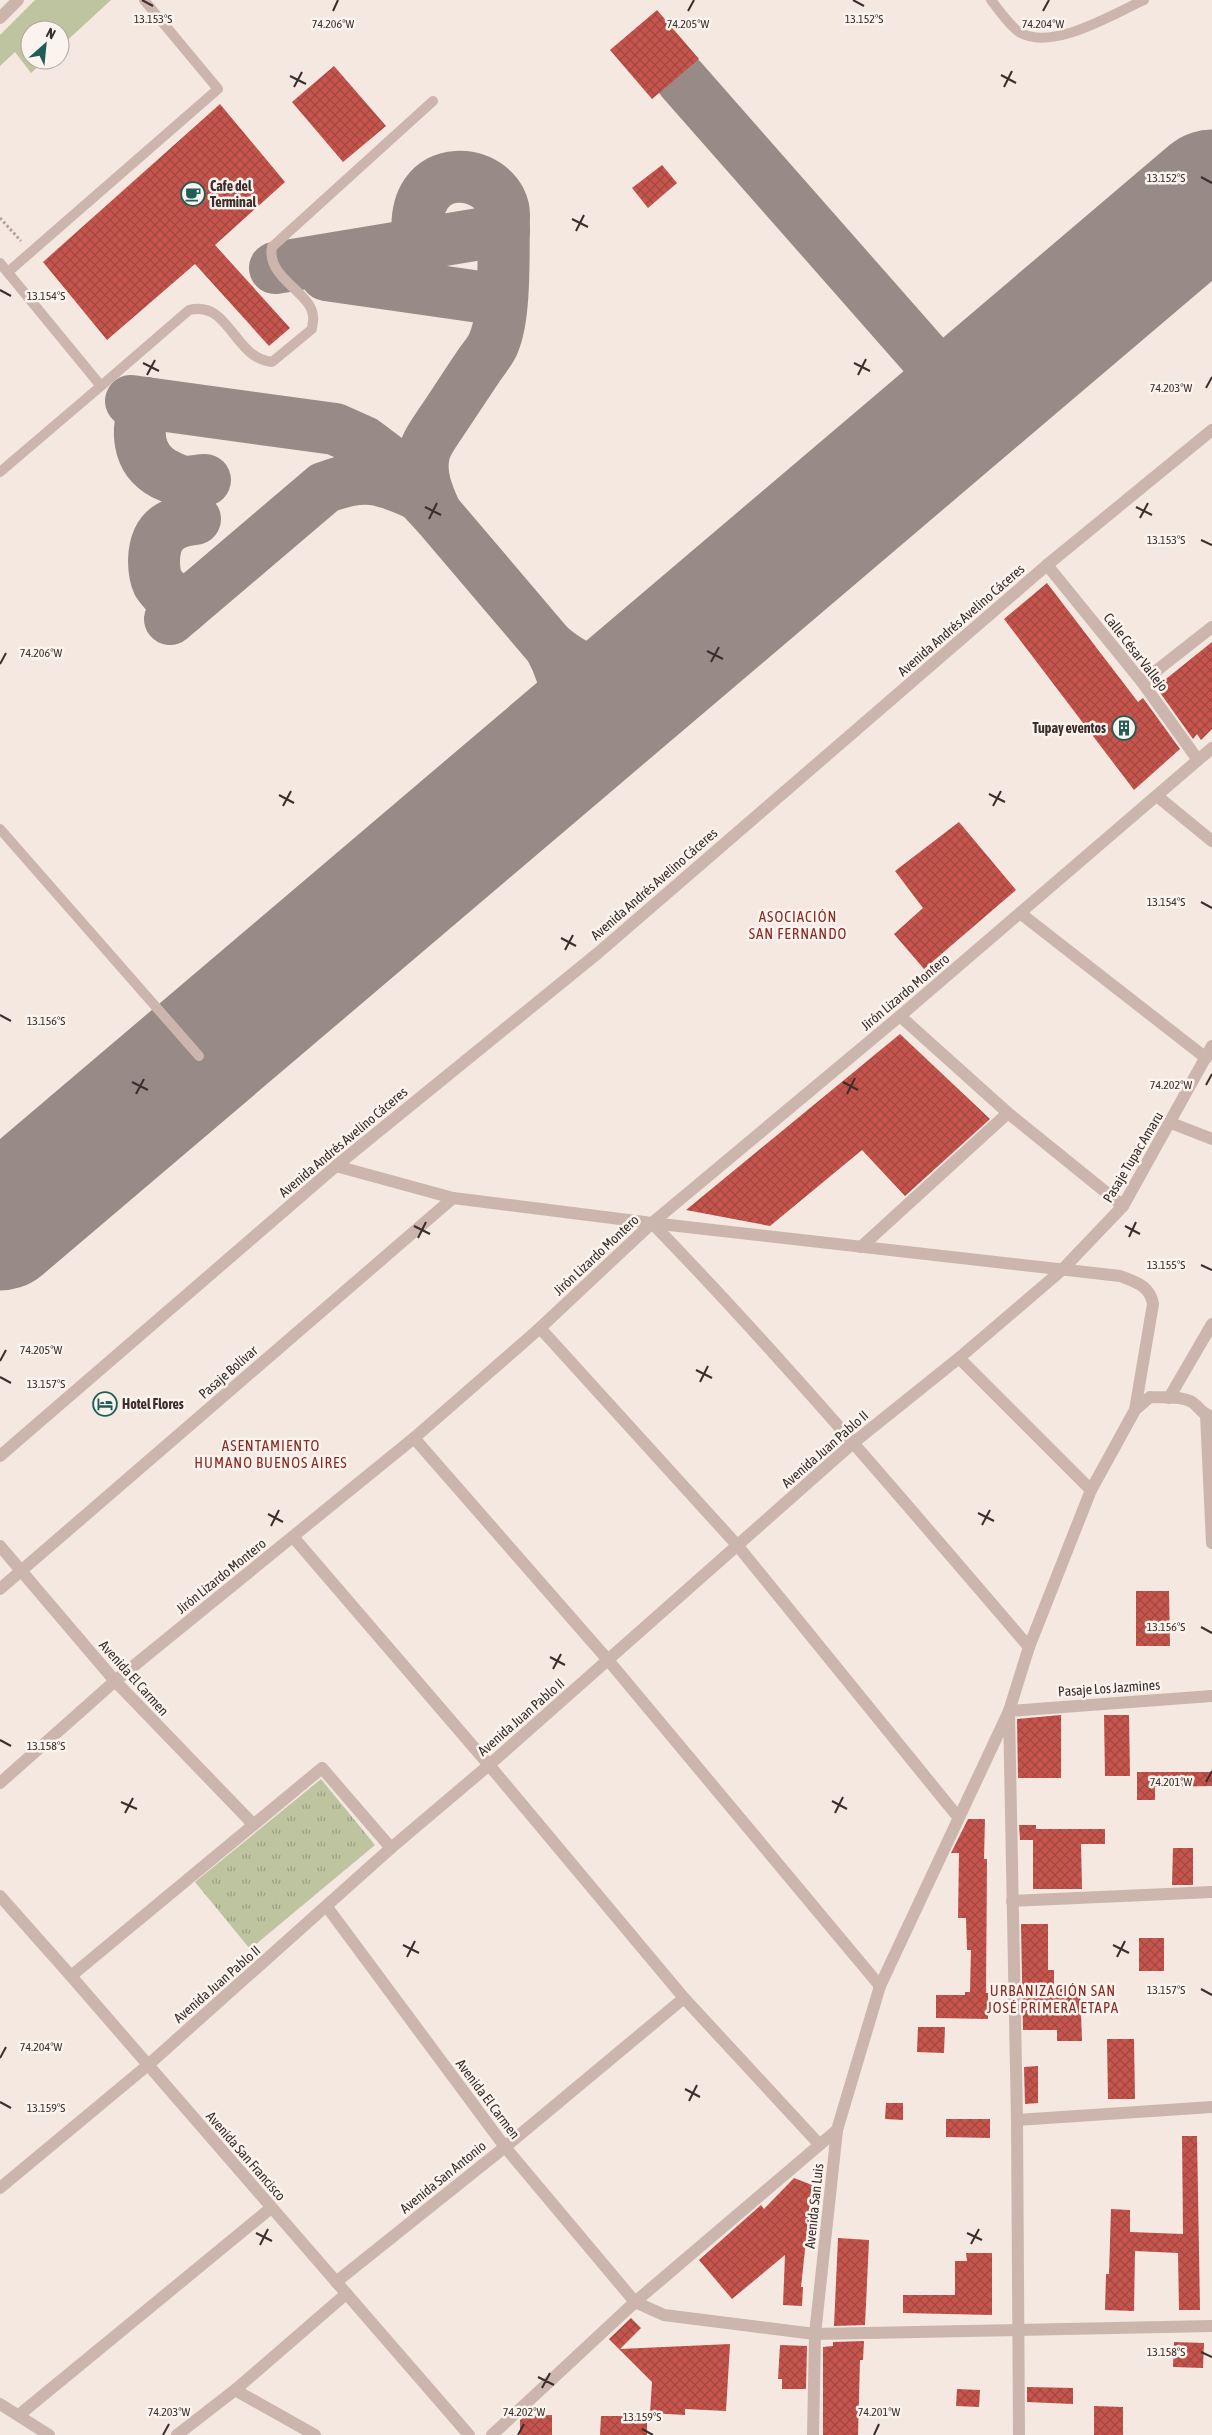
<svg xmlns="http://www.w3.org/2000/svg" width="1212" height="2435" viewBox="0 0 1212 2435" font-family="'Asap Condensed',sans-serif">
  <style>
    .green { fill: #bec3a0 }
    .park { fill: url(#park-tufts) }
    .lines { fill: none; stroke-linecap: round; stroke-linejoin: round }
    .taxiway { stroke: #988a86; stroke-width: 52 }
    .runway { stroke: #988a86; stroke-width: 131 }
    .building { fill: url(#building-cross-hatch) }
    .path { stroke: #b89f96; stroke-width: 3; stroke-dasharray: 2.5 2.5; stroke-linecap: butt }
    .service { stroke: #ccb5ac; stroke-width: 10 }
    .minor { stroke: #ccb5ac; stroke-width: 12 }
    .tertiary { stroke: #ccb5ac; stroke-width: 12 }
    .ticks { fill: none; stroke: #3b2d2b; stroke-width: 2 }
    .labels { text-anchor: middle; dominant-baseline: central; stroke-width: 5; stroke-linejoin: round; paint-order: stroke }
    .poi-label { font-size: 14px; font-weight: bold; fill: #3b2d2b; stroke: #fbf3ee; text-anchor: start }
    .street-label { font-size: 14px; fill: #3b2d2b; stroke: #fbf3ee }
    .neighbourhood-label { font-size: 15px; letter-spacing: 1px; fill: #8a2a24; stroke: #fbf3ee }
    .ticks-label { font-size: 12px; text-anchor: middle; fill: #3b2d2b; stroke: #fbf3ee; stroke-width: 5; stroke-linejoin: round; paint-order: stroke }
  </style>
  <defs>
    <pattern id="park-tufts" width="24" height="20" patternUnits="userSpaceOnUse" patternTransform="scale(1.25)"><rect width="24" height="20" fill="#bec3a0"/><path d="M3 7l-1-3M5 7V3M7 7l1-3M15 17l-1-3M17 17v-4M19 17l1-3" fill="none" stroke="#9c9f83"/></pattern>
    <pattern id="building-cross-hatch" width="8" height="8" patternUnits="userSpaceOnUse" patternTransform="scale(1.25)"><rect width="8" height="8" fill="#c6554d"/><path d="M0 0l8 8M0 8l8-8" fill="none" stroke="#a24740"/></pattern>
  </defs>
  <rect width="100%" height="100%" fill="#f4e8e1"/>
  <path class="green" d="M35,0h76l-51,47v-17h-30v30h15l-14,13 -16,-21 -15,14v-31z"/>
  <path class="park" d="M321,1779l54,66 -125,104 -55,-67z"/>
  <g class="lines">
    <g class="taxiway">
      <path d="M681,79l286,325"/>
      <path d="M419,244c-15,-93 87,-77 85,-27 -1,32 2,97 -10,125 -3,9 -11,17 -16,25 -13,19 -25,38 -38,57 -6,9 -14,20 -16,30 -5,21 4,41 12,59"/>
      <path d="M275,268l229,-38"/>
      <path d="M326,275l175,25"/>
      <path d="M131,401l204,28 29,13 20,15 52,56 114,134c24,43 18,71 -3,113"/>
      <path d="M146,403c-10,26 -10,56 18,71 7,3 14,7 21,8 7,0 14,-2 20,-2"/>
      <path d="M183,608c-9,-8 -19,-15 -25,-25 -3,-6 -4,-16 -4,-23 1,-27 14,-38 41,-41"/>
      <path d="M170,619l154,-131c40,-16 58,-10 95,7"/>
      <path d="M550,647c44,37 66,28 117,12"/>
    </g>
    <path class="runway" d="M0,1225l1212,-1030"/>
  </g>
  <g class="building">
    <path d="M657,10l42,49 -47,40 -42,-49z"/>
    <path d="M334,66l52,60 -43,36 -51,-60z"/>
    <path d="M220,104l65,78 -70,63 75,83 -21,18 -74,-82 -88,76 -64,-78z"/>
    <path d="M662,165l15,18 -29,25 -16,-20z"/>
    <path d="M1047,583l91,119 5,-4 37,51 -46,41 -130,-171z"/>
    <path d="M1212,642v87l-11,11 -4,-6 -4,5 -37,-52z"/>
    <path d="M959,822l57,68 -92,79 -30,-35 29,-26 -28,-37z"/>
    <path d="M900,1034l90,85 -85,77 -43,-46 -92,76 -84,-16z"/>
    <path d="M1136,1591h33l1,55h-34z"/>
    <path d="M1061,1715v63h-43l-1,-59z"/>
    <path d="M1104,1715h25l1,61h-25z"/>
    <path d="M1137,1772h75v14l-57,1v13h-18z"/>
    <path d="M968,1819h17l-1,40h3l-1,134h2v26l-52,-1v-23h29v-3h5l1,-42h-4l-1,-32h-8l1,-65h-8z"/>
    <path d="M1019,1825h17v4h69v15h-24l1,45h-49v-49h-13z"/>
    <path d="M1173,1848h20v37h-21z"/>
    <path d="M1021,1924h27v46h6v17h26l2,54h-25v-11h-34z"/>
    <rect x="1139" y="1938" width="25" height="33"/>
    <path d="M918,2027h27l-1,26 -27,-1z"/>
    <path d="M1107,2039h27l1,60h-27z"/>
    <path d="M1038,2066v37l-13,1 -1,-37z"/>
    <path d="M886,2103h17v17l-18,-1z"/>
    <path d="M946,2119h44v19l-44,-1z"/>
    <path d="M1182,2136h15l3,174h-21l-1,-57 -43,-2 -1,60 -29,-1 1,-36h3l2,-65 19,1v22l53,2z"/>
    <path d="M794,2178l18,7 -11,102h2l-1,19 -19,-1 2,-50 -53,44 -33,-39 62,-55 3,4z"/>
    <path d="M838,2238l31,2 -4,85 -31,1z"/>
    <path d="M966,2253h26v62l-89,-2v-18h52v-34h12z"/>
    <path d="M631,2318l10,10 -21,21 110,-5 -4,67 -41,-2v6l-35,-2 2,-31 -43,-43z"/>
    <path d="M864,2341l-1,19h-3l-2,75h-35v-88l10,-1v-4z"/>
    <path d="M1174,2342l30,1 -1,25 -30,-1z"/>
    <path d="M780,2345l27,1 -1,43h-24v-10h-4z"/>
    <path d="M1027,2387l46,1v16l-46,-2z"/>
    <path d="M957,2389l23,1 -1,17 -23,-1z"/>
    <path d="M1094,2406l29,1v28h-29z"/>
    <path d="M552,2415v20h-32v-15l5,-4z"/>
    <path d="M601,2416h46v19h-47z"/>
  </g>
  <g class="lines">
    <path class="path" d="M0,218l21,23"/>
    <g class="service">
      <path d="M991,0c8,10 18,25 28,32 33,20 94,-18 125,-32"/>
      <path d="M0,263l101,123 88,-76c41,-10 44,48 83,52l40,-33c0,-4 2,-9 1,-13 -2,-24 -47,-38 -41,-69l161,-146"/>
      <path d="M8,272l210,-183 -74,-89"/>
      <path d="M0,472l101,-86"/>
      <path d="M0,829l199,227"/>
    </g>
    <g class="minor">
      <path d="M1047,565l95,117 56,78"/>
      <path d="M1142,682l70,-55"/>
      <path d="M1157,796l55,45"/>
      <path d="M1020,913l186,145"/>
      <path d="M900,1016l108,97 115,93"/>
      <path d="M1171,1123l41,16"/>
      <path d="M336,1166l117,32 199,25 468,53c16,6 30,10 33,28l-18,106"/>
      <path d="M652,1223c132,136 254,281 377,424"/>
      <path d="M861,1247l147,-134"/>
      <path d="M540,1328l197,217 221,272"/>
      <path d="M959,1358l132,132"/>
      <path d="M1169,1398l43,-74"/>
      <path d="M1206,1415l6,128"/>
      <path d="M414,1438l194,222 272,326"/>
      <path d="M0,1456l336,-290 262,-213 449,-388 165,-135"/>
      <path d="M294,1538l195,227 195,233 135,146"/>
      <path d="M0,1546l115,135 138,143"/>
      <path d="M0,1589l453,-391"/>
      <path d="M0,1783l115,-102 299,-243 126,-110 112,-105 248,-207 312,-268"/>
      <path d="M0,1896l71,80 398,459"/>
      <path d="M1012,1901l200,-9"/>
      <path d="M327,1907l178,240 130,155 29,13 151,19 397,-8"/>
      <path d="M71,1976l251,-208 69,80"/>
      <path d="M1017,2120l195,-13"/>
      <path d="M0,2188l148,-123 243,-217 98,-83 364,-322 106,-85 103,-88 61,-64 89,-160"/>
      <path d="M336,2282l169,-135 179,-149"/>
      <path d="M235,2390l80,45"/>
      <path d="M19,2415l252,-207"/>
      <path d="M177,2435l58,-45 111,-96"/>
      <path d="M492,2435l143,-133 202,-172"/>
      <path d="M813,2435l2,-101 22,-204 43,-144 129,-275 20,-64 62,-157 44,-80 15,-13c12,1 29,-1 40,4 9,4 11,14 22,15"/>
      <path d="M1019,2435l-2,-315 -8,-409 203,-15"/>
    </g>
    <g class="tertiary">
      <path d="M0,18l18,-18"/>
      <path d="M0,2404l49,31"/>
    </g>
  </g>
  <path class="ticks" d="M142,0l11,6M853,0l11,6M333,11l5,-11M688,11l6,-11M1043,11l6,-11M1001,75l15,8M290,76l16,8M294,87l8,-15M1004,87l8,-16M1201,177l11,6M572,219l16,8M576,231l8,-16M0,290l11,6M143,363l16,8M854,363l16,8M147,375l8,-15M858,375l8,-16M1206,388l6,-11M425,507l16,8M1136,507l16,8M1140,518l8,-15M429,519l8,-16M1201,540l11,5M707,651l16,8M711,662l8,-15M0,664l6,-11M989,794l16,8M279,795l15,8M283,806l8,-15M993,806l8,-15M1201,902l11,6M561,938l15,8M565,950l8,-15M0,1015l11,6M132,1082l16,8M843,1082l15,8M1206,1085l6,-11M136,1094l8,-15M847,1094l8,-16M414,1226l16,8M1125,1226l15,8M1129,1237l7,-15M418,1238l8,-16M1201,1265l11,5M0,1361l6,-11M696,1370l16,8M0,1377l11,6M700,1382l8,-16M978,1513l16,8M268,1514l15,8M982,1525l8,-15M271,1526l8,-16M1201,1627l11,6M550,1657l15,8M553,1669l8,-15M0,1740l11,6M1206,1782l6,-11M832,1801l15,8M121,1802l16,7M125,1813l8,-15M835,1813l8,-16M403,1945l16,8M1113,1945l16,8M407,1957l8,-16M1117,1957l8,-16M1201,1989l11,6M0,2058l6,-11M685,2089l15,8M689,2101l8,-16M0,2102l11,6M256,2233l16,8M967,2233l15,7M971,2244l8,-15M260,2245l8,-16M1201,2352l11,5M538,2377l16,8M542,2388l8,-15M642,2429l11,6M163,2435l6,-11M518,2435l6,-11M874,2435l5,-11"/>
  <defs>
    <g id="cafe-ring" transform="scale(1.25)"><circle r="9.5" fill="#fbf3ee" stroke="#205d56" stroke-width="1.5"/><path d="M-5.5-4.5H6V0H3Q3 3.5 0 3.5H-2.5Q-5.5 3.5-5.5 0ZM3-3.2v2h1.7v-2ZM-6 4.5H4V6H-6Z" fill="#205d56"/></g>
    <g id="building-ring" transform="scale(1.25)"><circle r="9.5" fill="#fbf3ee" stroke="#205d56" stroke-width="1.5"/><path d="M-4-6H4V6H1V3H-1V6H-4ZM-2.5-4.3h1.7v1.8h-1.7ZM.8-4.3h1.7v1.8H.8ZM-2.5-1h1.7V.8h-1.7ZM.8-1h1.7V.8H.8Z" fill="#205d56"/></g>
    <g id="hotel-ring" transform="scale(1.25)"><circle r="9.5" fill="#fbf3ee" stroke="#205d56" stroke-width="1.5"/><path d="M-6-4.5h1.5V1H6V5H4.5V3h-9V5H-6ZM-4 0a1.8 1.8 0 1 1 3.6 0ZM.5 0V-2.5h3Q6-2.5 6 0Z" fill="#205d56"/></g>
  </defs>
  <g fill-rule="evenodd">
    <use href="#cafe-ring" x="193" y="194"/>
    <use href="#building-ring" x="1124" y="728"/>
    <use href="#hotel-ring" x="105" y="1404"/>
  </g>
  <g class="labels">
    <g class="poi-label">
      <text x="210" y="186">Cafe del<tspan x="210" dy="16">Terminal</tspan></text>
      <text x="1106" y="728" text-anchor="end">Tupay eventos</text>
      <text x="122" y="1404">Hotel Flores</text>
    </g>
    <g class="street-label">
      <text transform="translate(961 620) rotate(-41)">Avenida Andrés Avelino Cáceres</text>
      <text transform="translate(1136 652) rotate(52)">Calle César Vallejo</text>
      <text transform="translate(654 884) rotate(-41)">Avenida Andrés Avelino Cáceres</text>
      <text transform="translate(905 992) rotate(-40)">Jirón Lizardo Montero</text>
      <text transform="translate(343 1142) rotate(-40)">Avenida Andrés Avelino Cáceres</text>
      <text transform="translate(1133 1157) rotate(-59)">Pasaje Tupac Amaru</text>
      <text transform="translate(596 1255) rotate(-43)">Jirón Lizardo Montero</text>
      <text transform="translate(228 1372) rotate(-41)">Pasaje Bolívar</text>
      <text transform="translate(825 1449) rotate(-41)">Avenida Juan Pablo II</text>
      <text transform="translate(221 1576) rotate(-39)">Jirón Lizardo Montero</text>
      <text transform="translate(134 1678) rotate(48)">Avenida El Carmen</text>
      <text transform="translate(1109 1688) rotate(-4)">Pasaje Los Jazmines</text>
      <text transform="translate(521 1717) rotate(-41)">Avenida Juan Pablo II</text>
      <text transform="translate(217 1984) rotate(-41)">Avenida Juan Pablo II</text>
      <text transform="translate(488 2099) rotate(53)">Avenida El Carmen</text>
      <text transform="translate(246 2156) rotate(49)">Avenida San Francisco</text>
      <text transform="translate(443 2177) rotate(-39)">Avenida San Antonio</text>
      <text transform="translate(814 2206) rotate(-84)">Avenida San Luis</text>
    </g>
    <g class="neighbourhood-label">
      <text x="798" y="916">ASOCIACIÓN<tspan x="798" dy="17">SAN FERNANDO</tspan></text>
      <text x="271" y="1445">ASENTAMIENTO<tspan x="271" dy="17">HUMANO BUENOS AIRES</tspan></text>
      <text x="1053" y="1990">URBANIZACIÓN SAN<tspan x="1053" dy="17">JOSÉ PRIMERA ETAPA</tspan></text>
    </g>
  </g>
  <g class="ticks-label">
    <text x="153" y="23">13.153°S</text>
    <text x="864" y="23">13.152°S</text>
    <text x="333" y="28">74.206°W</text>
    <text x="688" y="28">74.205°W</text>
    <text x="1043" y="28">74.204°W</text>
    <text x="1166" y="182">13.152°S</text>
    <text x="46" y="300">13.154°S</text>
    <text x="1171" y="392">74.203°W</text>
    <text x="1166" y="544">13.153°S</text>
    <text x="41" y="657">74.206°W</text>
    <text x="1166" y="906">13.154°S</text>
    <text x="46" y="1025">13.156°S</text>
    <text x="1171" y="1089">74.202°W</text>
    <text x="1166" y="1269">13.155°S</text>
    <text x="41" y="1354">74.205°W</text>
    <text x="46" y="1388">13.157°S</text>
    <text x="1166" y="1631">13.156°S</text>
    <text x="46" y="1750">13.158°S</text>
    <text x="1171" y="1786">74.201°W</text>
    <text x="1166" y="1994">13.157°S</text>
    <text x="41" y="2051">74.204°W</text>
    <text x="46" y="2112">13.159°S</text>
    <text x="1166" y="2356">13.158°S</text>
    <text x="169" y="2416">74.203°W</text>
    <text x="524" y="2416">74.202°W</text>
    <text x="879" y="2416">74.201°W</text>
    <text x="642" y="2421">13.159°S</text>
  </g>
  <g transform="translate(45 45) rotate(27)"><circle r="24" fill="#fbf3ee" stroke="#aea4a0"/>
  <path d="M0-4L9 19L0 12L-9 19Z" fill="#205d56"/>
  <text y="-8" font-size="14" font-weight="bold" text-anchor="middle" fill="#3b2d2b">N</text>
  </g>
</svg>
